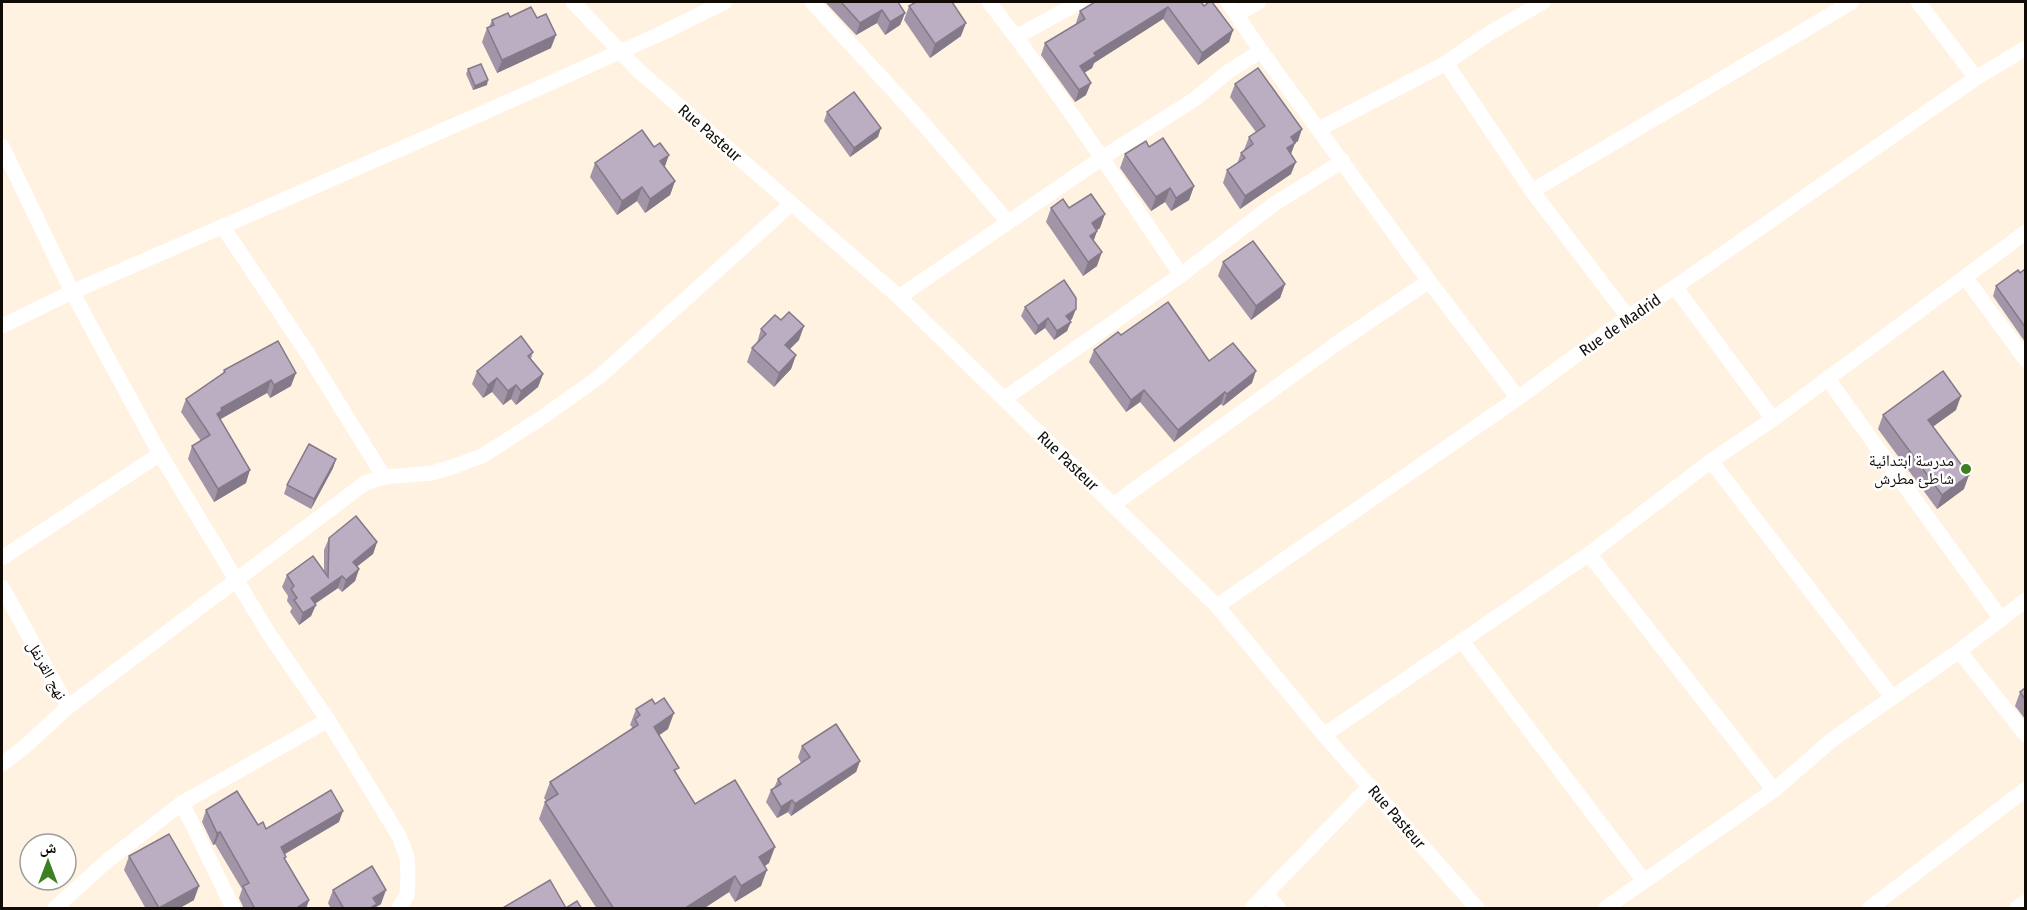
<svg xmlns="http://www.w3.org/2000/svg" width="2027" height="910" viewBox="0 0 2027 910" font-family="'Fira Sans Condensed','Noto Naskh Arabic',sans-serif">
  <style>
    .lines { fill: none; stroke-linecap: round; stroke-linejoin: round }
    .minor { stroke: #fff; stroke-width: 15 }
    .wall { fill: #a195a7 }
    .shaded-wall { fill: #837988 }
    .building { fill: #bbadc2; stroke: #837988; stroke-width: 1.5 }
    .poi-dot { fill: #3d8021; stroke: #fff; stroke-width: 2 }
    .labels { text-anchor: middle; dominant-baseline: central; stroke-width: 5; stroke-linejoin: round; paint-order: stroke }
    .street-label { font-size: 16px; fill: #100b05; stroke: #fff }
    .poi-label { font-size: 16px; fill: #100b05; stroke: #fff; text-anchor: end }
  </style>
  <rect width="100%" height="100%" fill="#fff2e1"/>
  <g class="lines">
    <g class="minor">
      <path d="M573,2l66,69 260,226 318,309 107,129 153,173"/>
      <path d="M812,2l103,112 93,108"/>
      <path d="M989,2c68,87 130,181 192,273"/>
      <path d="M1228,2l33,49 168,230 89,117"/>
      <path d="M1918,2l58,76"/>
      <path d="M1237,14l22,-12"/>
      <path d="M1016,37l64,-35"/>
      <path d="M1446,63l86,128 96,126"/>
      <path d="M1319,129l127,-66 42,-29 55,-32"/>
      <path d="M2,146l70,146 88,162 109,180 59,86 71,116 8,21 1,18 -1,20 -8,13"/>
      <path d="M1532,191l320,-189"/>
      <path d="M223,227l83,124 78,126"/>
      <path d="M1965,277l61,83"/>
      <path d="M1675,287l98,132"/>
      <path d="M899,297l203,-139 93,-59 34,-28 32,-20"/>
      <path d="M2,326l70,-34 404,-176 186,-83 63,-31"/>
      <path d="M1827,378l174,241"/>
      <path d="M1005,398l176,-123 93,-71 69,-43"/>
      <path d="M1711,461l181,236"/>
      <path d="M1113,505l223,-161 93,-63"/>
      <path d="M1589,554l185,236"/>
      <path d="M2,558l158,-104"/>
      <path d="M2,587l66,120"/>
      <path d="M1217,606l301,-208 110,-81 47,-30 301,-209 50,-30"/>
      <path d="M1462,641l182,240"/>
      <path d="M1959,651l67,84"/>
      <path d="M1324,735l265,-181 122,-93 62,-42 253,-187"/>
      <path d="M2,764l20,-15 46,-42 297,-224 19,-6 48,-4 20,-6 30,-11 61,-39 56,-40 192,-173"/>
      <path d="M182,803l51,105"/>
      <path d="M1266,894l12,14"/>
      <path d="M55,908l52,-47 75,-58 146,-83"/>
      <path d="M1252,908l118,-122"/>
      <path d="M1606,908l168,-118 59,-51 126,-88 67,-51"/>
      <path d="M1870,908l156,-119"/>
      <path d="M2017,908l9,-6"/>
    </g>
  </g>
  <g class="wall">
    <path d="M825,2h73l7,11 -5,12 -15,10 -8,-12 -21,12z"/>
    <path d="M909,6l52,30 -31,22 -26,-38z"/>
    <path d="M1204,6l29,24 -4,12 -31,23 -35,-46 -69,44 -2,5 -8,5 2,22 -11,7 -34,-47 4,-12 32,-19 -1,-1 4,-12z"/>
    <path d="M510,17l27,1 14,30 -54,25 -15,-31 5,-14 2,-1 3,-7z"/>
    <path d="M468,69l19,16 -14,5 -7,-16z"/>
    <path d="M1235,84l63,57 -3,2 -4,11v20l-51,35 -17,-26 4,-13 10,-6 4,-11 3,-3 5,-13 7,-5 -26,-35z"/>
    <path d="M827,112l51,25 -28,20 -26,-36z"/>
    <path d="M1149,147l45,39 -5,14 -18,11 -6,-9 -14,9 -31,-43 5,-14z"/>
    <path d="M595,163l69,3 11,15 -5,14 -25,18 -8,-12 -20,14 -27,-38z"/>
    <path d="M1051,208h18l31,20 -3,2v1l-3,9 3,26 -14,10 -37,-54z"/>
    <path d="M1223,262l62,22 -5,14 -29,22 -33,-44z"/>
    <path d="M2025,269v73l-32,-46 3,-10z"/>
    <path d="M1025,307l47,12 -2,2 -3,10 -13,9 -9,-12 -10,7 -14,-19z"/>
    <path d="M761,329l38,11 -9,9 6,6 -5,14 -17,18 -27,-25 5,-14 5,-5z"/>
    <path d="M1121,335l88,26 43,22 -29,23 -2,-2 -47,38 -34,-40 -14,10 -37,-50 5,-12z"/>
    <path d="M278,341l13,45 -21,12 -3,-5 -47,26 26,64 -32,19 -26,-43 4,-13 9,-5 -20,-29 5,-13 37,-26 1,-3z"/>
    <path d="M533,352l-2,7 12,15 -5,13 -22,18 -5,-6 -8,6 -11,-13 -9,6 -11,-14 5,-13z"/>
    <path d="M1956,410l-23,16 31,63 -27,20 -59,-80 5,-14z"/>
    <path d="M336,459l-3,9 -22,41 -27,-15 3,-9z"/>
    <path d="M329,538l48,4 -4,12 -16,12 2,3 -4,12 -13,11 -4,-4 -23,16 -4,12 -12,9 -9,-13 2,-4 -5,-7 1,-5 -6,-9 5,-12 37,-4v-21z"/>
    <path d="M2025,688v31l-10,-13 5,-14z"/>
    <path d="M636,709l32,20 -9,6 18,39 18,30 74,59 -4,3 -4,20 -26,16 -6,-10 -26,17h-106l-58,-90 6,-17 1,-1 -2,-3 6,-16 81,-53 1,-2 -2,-2z"/>
    <path d="M802,746l58,15 -4,11 -65,44 -3,-4 -11,6 -11,-16 5,-12 3,-2 4,-9 23,-16 -3,-6z"/>
    <path d="M206,810l52,15 8,4 73,-7 -54,32v7l21,48h-62l-5,-11 3,-9 -27,-45 -2,1 -11,-23z"/>
    <path d="M129,856l65,44 -16,9h-32l-22,-39z"/>
    <path d="M333,890l48,14 -5,3 -1,2h-44l-3,-6z"/>
  </g>
  <g class="shaded-wall">
    <path d="M1168,7l-5,12 -69,44 -2,5 -16,10 4,-12 14,-13z"/>
    <path d="M882,10l-5,13 -21,12 4,-12z"/>
    <path d="M905,13l-5,12 -15,10 5,-13z"/>
    <path d="M966,23l-5,13 -31,22 5,-14z"/>
    <path d="M1233,30l-4,12 -31,23 4,-12z"/>
    <path d="M556,35l-5,13 -54,25 5,-13z"/>
    <path d="M488,80l-1,5 -14,5 2,-4z"/>
    <path d="M1091,83l-5,12 -11,7 4,-12z"/>
    <path d="M881,128l-3,9 -28,20 4,-9z"/>
    <path d="M1302,129l-4,12 -3,2 -5,13 -8,5 9,-24z"/>
    <path d="M669,155l-5,14 -4,-8z"/>
    <path d="M1296,162l-5,12 -51,35 5,-13z"/>
    <path d="M675,181l-5,14 -25,18 5,-14z"/>
    <path d="M1194,186l-5,14 -18,11 5,-13z"/>
    <path d="M642,187l-5,14 -20,14 5,-14z"/>
    <path d="M1170,188l-5,14 -14,9 5,-14z"/>
    <path d="M1105,214l-5,14 -13,9 5,-14z"/>
    <path d="M1097,231l-5,13 -2,-8z"/>
    <path d="M1102,252l-5,14 -14,10 5,-14z"/>
    <path d="M1285,284l-5,14 -29,22 5,-14z"/>
    <path d="M1076,309l-4,10 -9,6 3,-9z"/>
    <path d="M1048,318l-3,10 -10,7 3,-9z"/>
    <path d="M1071,322l-4,9 -13,9 3,-9z"/>
    <path d="M804,326l-5,14 -19,18 5,-13z"/>
    <path d="M796,355l-5,14 -17,18 5,-14z"/>
    <path d="M1256,371l-4,12 -29,23 4,-12z"/>
    <path d="M296,373l-5,13 -21,12 4,-13z"/>
    <path d="M543,374l-5,13 -22,18 5,-14z"/>
    <path d="M497,378l-5,14 -9,6 5,-13z"/>
    <path d="M271,380l-4,13 -48,27 -2,-6 4,-6z"/>
    <path d="M516,385l-5,14 -8,6 5,-14z"/>
    <path d="M1144,390l-4,12 -14,10 5,-12z"/>
    <path d="M1225,392l-4,12 -47,38 4,-12z"/>
    <path d="M1961,396l-5,14 -33,24 5,-14z"/>
    <path d="M336,459l-3,9 -22,41 3,-10z"/>
    <path d="M250,470l-4,13 -32,19 4,-13z"/>
    <path d="M1969,475l-5,14 -27,20 5,-14z"/>
    <path d="M377,542l-4,12 -24,19 4,-11z"/>
    <path d="M359,569l-4,12 -13,11 4,-12z"/>
    <path d="M342,576l-4,12 -31,21 4,-11z"/>
    <path d="M316,605l-5,11 -12,9 4,-12z"/>
    <path d="M674,713l-6,16 -20,14 6,-16z"/>
    <path d="M860,761l-4,11 -65,44 4,-12z"/>
    <path d="M792,800l-4,12 -11,6 4,-11z"/>
    <path d="M343,811l-4,11 -63,37 5,-12z"/>
    <path d="M220,832l-5,12 -2,1 4,-12z"/>
    <path d="M775,847l-6,16 -16,10 6,-16z"/>
    <path d="M767,870l-6,16 -26,16 6,-16z"/>
    <path d="M735,876l-6,16 -26,17h-19z"/>
    <path d="M199,886l-5,14 -16,9h-19z"/>
    <path d="M386,890l-5,14 -5,3 -1,2h-6l4,-11z"/>
    <path d="M309,900l-3,9h-11z"/>
  </g>
  <g class="building">
    <path d="M841,2h57l7,11 -15,9 -8,-12 -22,13z"/>
    <path d="M916,2h36l14,21 -31,21 -26,-38z"/>
    <path d="M1095,2h106l3,4 5,-4h3l21,28 -31,23 -34,-46 -74,46 2,3 -16,10 11,17 -12,7 -34,-47 40,-24 -5,-8z"/>
    <path d="M531,7l6,11 9,-4 10,21 -54,25 -15,-32 7,-3 -2,-5 16,-7 2,4z"/>
    <path d="M481,64l7,16 -13,6 -7,-17z"/>
    <path d="M1258,68l44,61 -11,8 4,6 -8,5 9,14 -51,34 -18,-26 18,-12 -4,-5 12,-9 -4,-7 16,-11 -30,-42z"/>
    <path d="M854,92l27,36 -27,20 -27,-36z"/>
    <path d="M642,130l12,17 6,-4 9,12 -9,6 15,20 -25,18 -8,-12 -20,14 -27,-38z"/>
    <path d="M1163,138l31,48 -18,12 -6,-10 -14,9 -31,-43 21,-13 3,6z"/>
    <path d="M1091,194l14,20 -13,9 5,8 -7,5 12,16 -14,10 -37,-54 12,-9 6,9z"/>
    <path d="M1253,241l32,43 -29,22 -33,-44z"/>
    <path d="M2025,269v58l-29,-41 22,-16 2,3z"/>
    <path d="M1064,280l12,18v11l-10,7 5,6 -14,9 -9,-13 -10,8 -13,-19z"/>
    <path d="M1168,302l41,59 24,-18 23,28 -29,23 -2,-2 -47,38 -34,-40 -13,10 -37,-50 24,-18 3,3z"/>
    <path d="M789,312l15,14 -19,19 11,10 -17,18 -27,-25 14,-14 -5,-5 14,-14 6,5z"/>
    <path d="M521,336l12,16 -5,4 15,18 -22,17 -5,-6 -8,6 -11,-13 -9,7 -11,-14z"/>
    <path d="M278,341l18,32 -22,12 -3,-5 -50,28 1,2 -5,4 33,56 -32,19 -26,-43 18,-11 -24,-36 39,-27 -1,-2z"/>
    <path d="M1943,371l18,25 -33,24 41,55 -27,20 -59,-80z"/>
    <path d="M309,444l27,15 -22,40 -27,-14z"/>
    <path d="M356,516l21,26 -24,20 6,7 -13,11 -4,-4 -31,22 5,7 -13,8 -9,-13 3,-2 -6,-9 3,-3 -7,-11 26,-19 15,21 1,-39z"/>
    <path d="M2025,688v11l-5,-7z"/>
    <path d="M664,698l10,15 -20,14 25,41 -5,2 21,34 40,-24 40,67 -16,10 8,13 -26,16 -6,-10 -51,33h-70l-69,-107 13,-8 -8,-12 88,-57 -3,-6 5,-4 -4,-6 16,-10 3,5z"/>
    <path d="M836,724l24,37 -65,43 -3,-4 -11,7 -10,-17 10,-6 -3,-5 32,-22 -8,-11z"/>
    <path d="M331,790l12,21 -62,36 5,10 -2,1 25,42 -14,9h-40l-8,-15 -4,-8 6,-3 -29,-51 -3,1 -11,-23 31,-19 21,34 5,-3 3,7z"/>
    <path d="M169,834l30,52 -40,22 -30,-52z"/>
    <path d="M372,866l14,24 -13,8 4,6 -8,5h-25l-11,-19z"/>
    <path d="M550,880l16,28 11,-7 5,8h-81z"/>
  </g>
  <circle class="poi-dot" cx="1966" cy="469" r="6"/>
  <g class="labels">
    <g class="street-label">
      <text transform="translate(710 133) rotate(41)">Rue Pasteur</text>
      <text transform="translate(1620 325) rotate(-35)">Rue de Madrid</text>
      <text transform="translate(1068 461) rotate(44)">Rue Pasteur</text>
      <text transform="translate(47 670) rotate(61)">نهج القرنفل</text>
      <text transform="translate(1397 817) rotate(49)">Rue Pasteur</text>
    </g>
    <g class="poi-label">
      <text x="1954" y="460">مدرسة ابتدائية<tspan x="1954" dy="18">شاطئ مطرش</tspan></text>
    </g>
  </g>
  <rect width="2027" height="910" fill="none" stroke="#100b05" stroke-width="6"/>
  <g transform="translate(48 862)"><circle r="28" fill="#ffffff" stroke="#9f9d9b" stroke-width="1.5"/>
  <path d="M0-4.5L10 22L0 15L-10 22Z" fill="#3d8021"/>
  <text y="-9" font-size="16" font-weight="bold" text-anchor="middle" fill="#100b05">ش</text>
  </g>
</svg>
